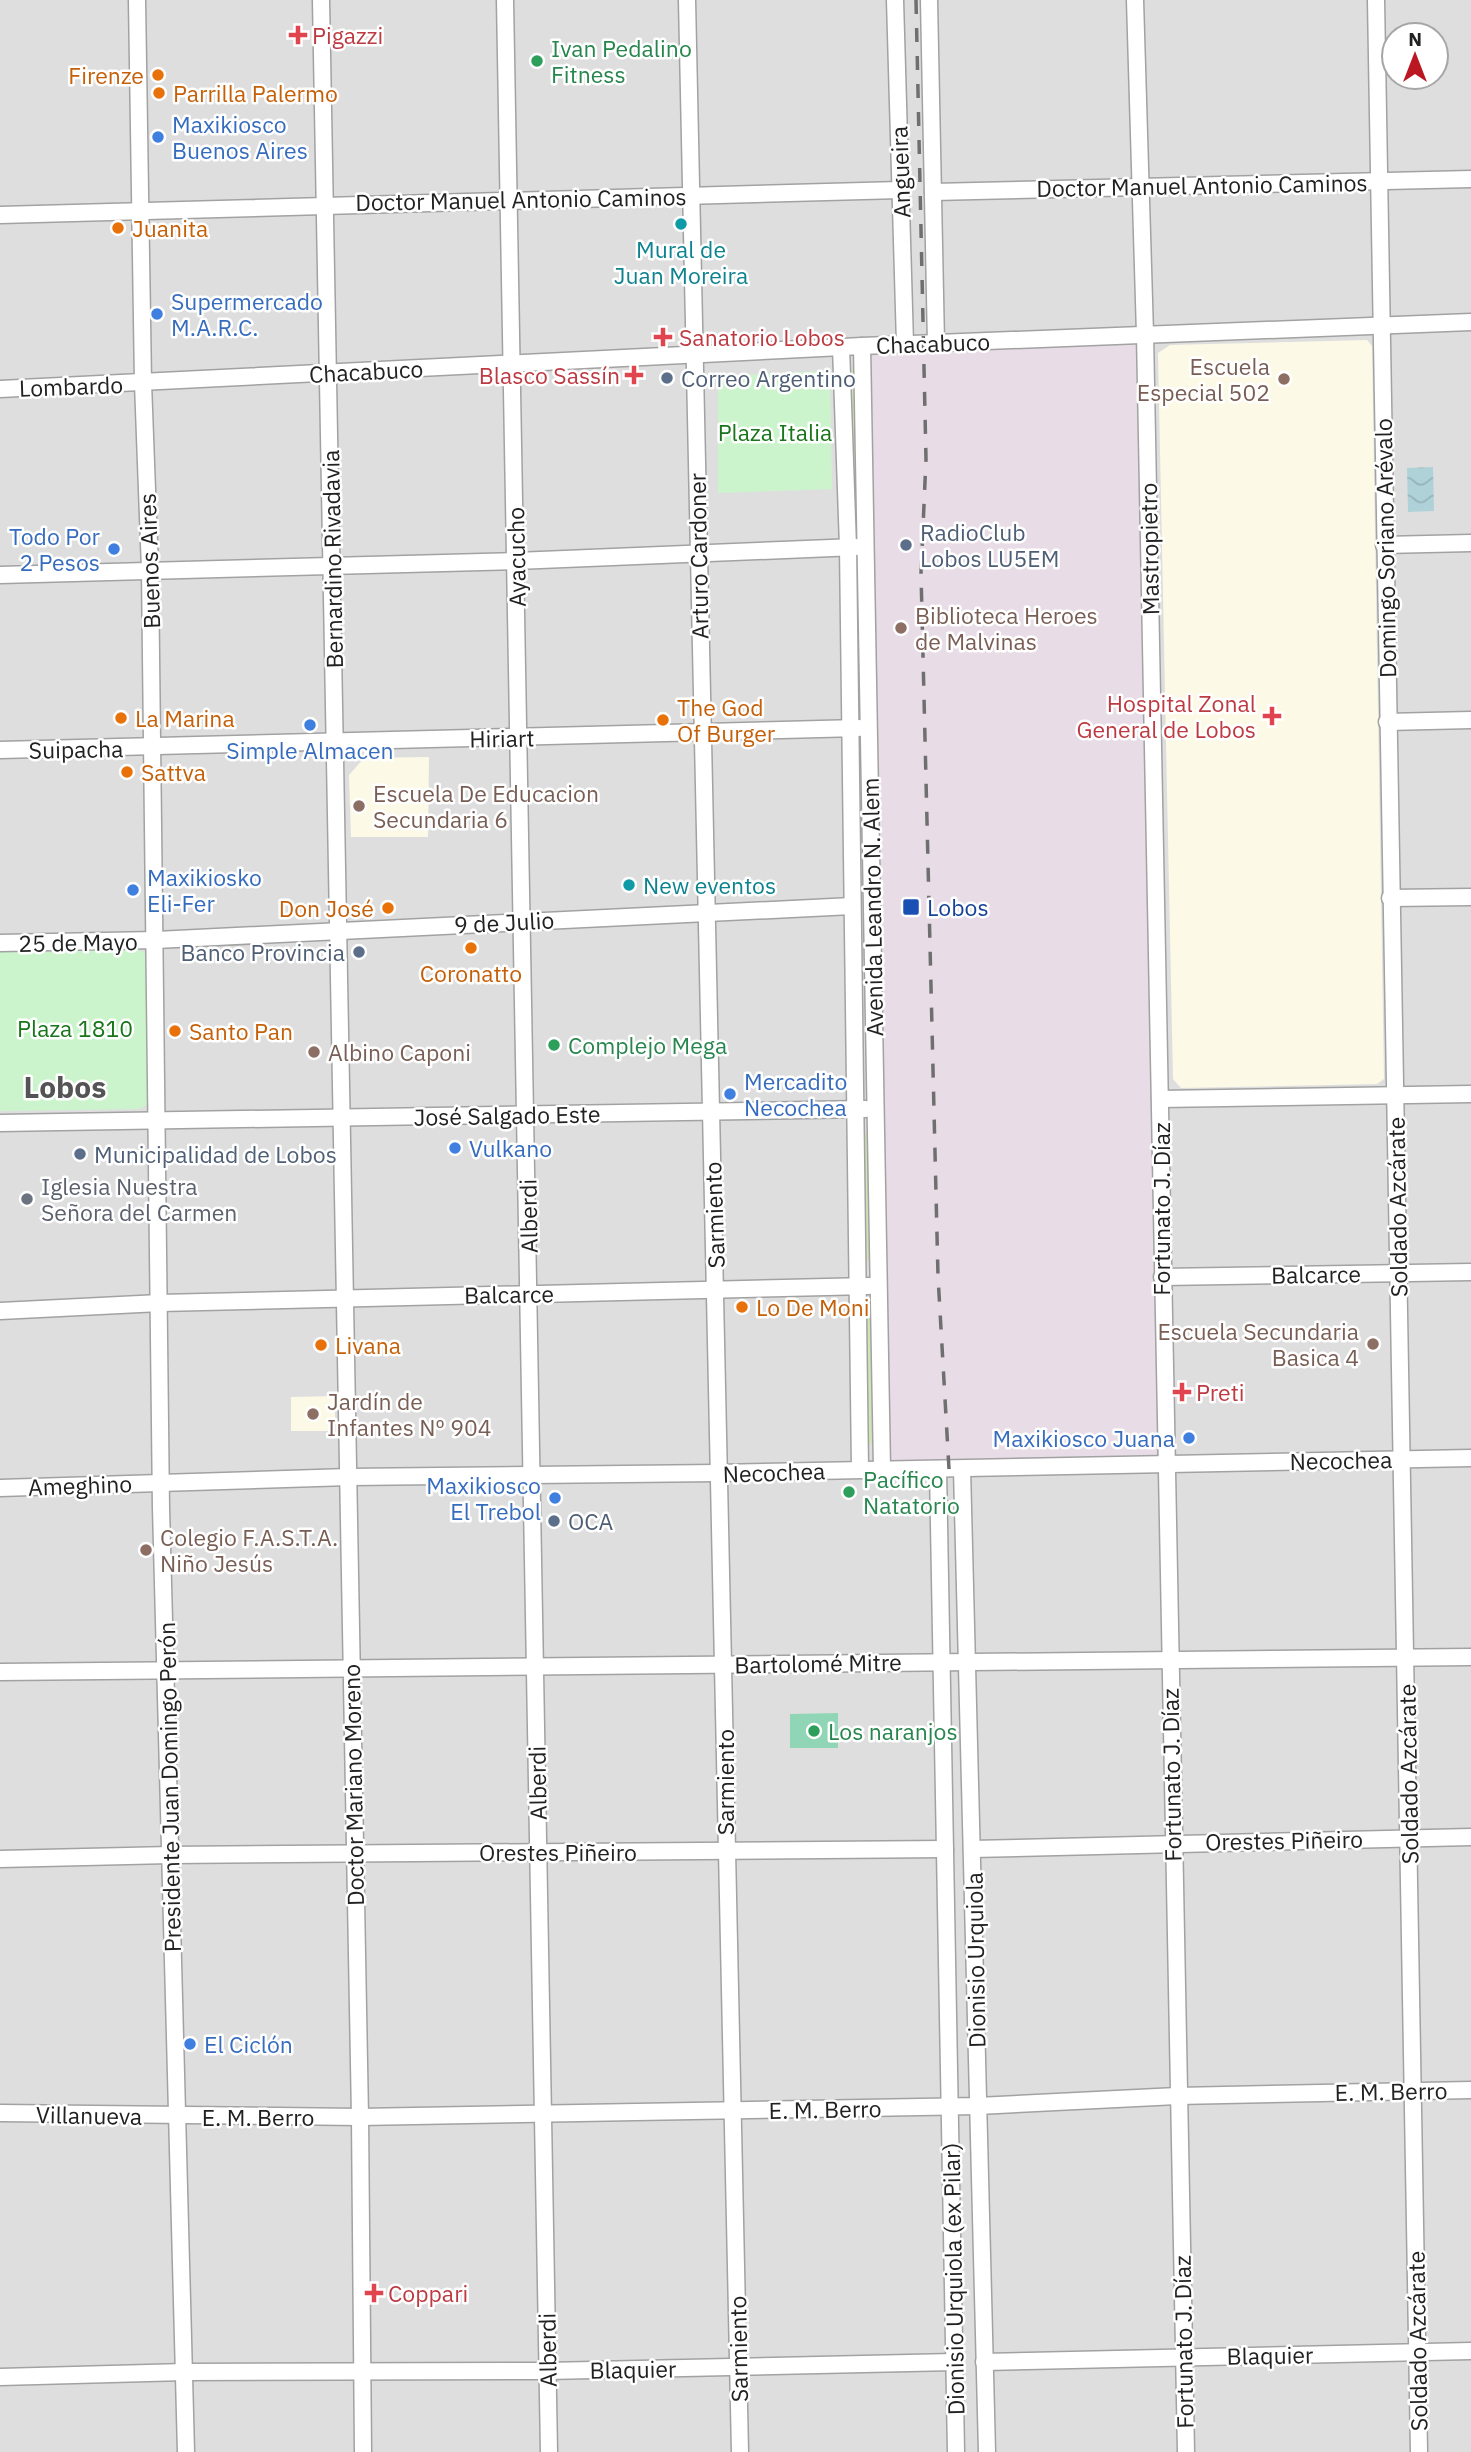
<svg xmlns="http://www.w3.org/2000/svg" width="1471" height="2452" viewBox="0 0 1471 2452" font-family="'IBM Plex Sans',sans-serif">
  <style>
    .residential { fill: #dfdede; fill-rule: evenodd }
    .education { fill: #fcfae6 }
    .railway { fill: #e8dce7 }
    .grass { fill: #d0e4b5 }
    .park { fill: #ccf4cc }
    .pitch { fill: #90d6b6 }
    .water { fill: url(#water-waves) }
    .lines { fill: none; stroke-linecap: round; stroke-linejoin: round }
    .minor-casing { stroke: #a2a2a2; stroke-width: 19 }
    .minor { stroke: #fff; stroke-width: 16 }
    .rail { stroke: #6f6f6f; stroke-width: 3.5; stroke-dasharray: 14 14; stroke-linecap: butt }
    .health-dot { fill: #e0444e; stroke: #fff; stroke-width: 2.5 }
    .leisure-dot { fill: #2e9e5b; stroke: #fff; stroke-width: 2.5 }
    .food-dot { fill: #e8710a; stroke: #fff; stroke-width: 2.5 }
    .shop-dot { fill: #3f7fe0; stroke: #fff; stroke-width: 2.5 }
    .culture-dot { fill: #0f9aa8; stroke: #fff; stroke-width: 2.5 }
    .service-dot { fill: #5c6f8a; stroke: #fff; stroke-width: 2.5 }
    .education-dot { fill: #8d6e63; stroke: #fff; stroke-width: 2.5 }
    .transit-dot { fill: #1a4fb4; stroke: #fff; stroke-width: 2.5 }
    .worship-dot { fill: #6b7280; stroke: #fff; stroke-width: 2.5 }
    .labels { text-anchor: middle; dominant-baseline: central; stroke-width: 5; stroke-linejoin: round; paint-order: stroke }
    .health-label { font-size: 23px; fill: #be3a42; stroke: #fff; text-anchor: start }
    .leisure-label { font-size: 23px; fill: #27864d; stroke: #fff; text-anchor: start }
    .food-label { font-size: 23px; fill: #c56008; stroke: #fff; text-anchor: start }
    .shop-label { font-size: 23px; fill: #366cbe; stroke: #fff; text-anchor: start }
    .street-label { font-size: 23px; fill: #212121; stroke: #fff }
    .culture-label { font-size: 23px; fill: #0d838f; stroke: #fff }
    .education-label { font-size: 23px; fill: #785e54; stroke: #fff; text-anchor: start }
    .service-label { font-size: 23px; fill: #4e5e75; stroke: #fff; text-anchor: start }
    .park-label { font-size: 23px; fill: #19751a; stroke: #fff }
    .transit-label { font-size: 23px; fill: #164399; stroke: #fff; text-anchor: start }
    .worship-label { font-size: 23px; fill: #5b616d; stroke: #fff; text-anchor: start }
    .district-label { font-size: 30px; font-weight: bold; fill: #545454; stroke: #fff }
  </style>
  <defs>
    <pattern id="water-waves" width="16" height="10" patternUnits="userSpaceOnUse" patternTransform="scale(1.75)"><rect width="16" height="10" fill="#afd2d9"/><path d="M0 5q4-4 8 0t8 0" fill="none" stroke="#96b4ba"/></pattern>
  </defs>
  <rect width="100%" height="100%" fill="#f0ede9"/>
  <path class="residential" d="M0,0h1471v2452h-1471zM1394,35h42v42h-42z"/>
  <g class="education">
    <path d="M1367,340l5,6 12,733 -7,5 -196,4 -8,-9 -15,-726 12,-8z"/>
    <path d="M429,757l-1,80h-77l-2,-62 15,-17z"/>
    <path d="M335,1396v35h-44v-34z"/>
  </g>
  <path class="railway" d="M1138,341l19,1116 -266,5 -19,-1109z"/>
  <g class="grass">
    <path d="M852,369l3,2 1,156 -7,-155z"/>
    <path d="M863,1133l5,2 2,124 -3,2z"/>
    <path d="M868,1309l3,3 1,130 -3,3 -3,-133z"/>
  </g>
  <g class="park">
    <path d="M822,371l6,2 2,9 2,107 -114,4v-110l4,-7z"/>
    <path d="M137,949l10,5 4,149 -12,6 -139,2v-159z"/>
  </g>
  <path class="pitch" d="M838,1713v35h-48v-34z"/>
  <path class="water" d="M1433,467l1,44 -26,1 -1,-44z"/>
  <g class="lines">
    <g class="minor-casing">
      <g id="minor">
        <path d="M137,0l6,383 7,187 11,938 25,944"/>
        <path d="M321,0l39,2117 3,335"/>
        <path d="M505,0l44,2452"/>
        <path d="M687,0l53,2452"/>
        <path d="M895,0l10,344"/>
        <path d="M929,0l7,344"/>
        <path d="M1135,0l10,334 41,2118"/>
        <path d="M1376,0l43,2452"/>
        <path d="M933,192l538,-13"/>
        <path d="M0,215l900,-25"/>
        <path d="M862,346l20,1123"/>
        <path d="M841,347l7,200 12,922"/>
        <path d="M0,389l862,-43 609,-24"/>
        <path d="M1384,545l87,-2"/>
        <path d="M0,575l516,-14 340,-14"/>
        <path d="M1387,722l84,-2"/>
        <path d="M0,750l859,-22"/>
        <path d="M1390,898l81,-1"/>
        <path d="M0,943l156,-3 696,-34"/>
        <path d="M1160,1099l311,-5"/>
        <path d="M0,1123l866,-14"/>
        <path d="M1162,1277l309,-5"/>
        <path d="M0,1311l160,-8 709,-17"/>
        <path d="M938,1469l18,983"/>
        <path d="M962,1469l25,983"/>
        <path d="M0,1488l349,-11 369,-4 753,-15"/>
        <path d="M0,1672l1471,-15"/>
        <path d="M972,1849l499,-12"/>
        <path d="M0,1859l170,-4 775,-6"/>
        <path d="M0,2113l360,4 618,-11 199,-10 294,-6"/>
        <path d="M984,2362l487,-11"/>
        <path d="M0,2377l185,-5 362,-1 407,-9"/>
      </g>
    </g>
    <use href="#minor" class="minor"/>
    <path class="rail" d="M916,0l10,459 -5,114 17,703 11,193"/>
  </g>
  <g class="health-dot">
    <path d="M294.5 24.5h7v7h7v7h-7v7h-7v-7h-7v-7h7z"/>
    <path d="M659.5 326.5h7v7h7v7h-7v7h-7v-7h-7v-7h7z"/>
    <path d="M630.5 364.5h7v7h7v7h-7v7h-7v-7h-7v-7h7z"/>
    <path d="M1268.5 705.5h7v7h7v7h-7v7h-7v-7h-7v-7h7z"/>
    <path d="M1178.5 1381.5h7v7h7v7h-7v7h-7v-7h-7v-7h7z"/>
    <path d="M370.5 2282.5h7v7h7v7h-7v7h-7v-7h-7v-7h7z"/>
  </g>
  <g class="leisure-dot">
    <circle cx="537" cy="61" r="7"/>
    <circle cx="554" cy="1045" r="7"/>
    <circle cx="849" cy="1492" r="7"/>
    <circle cx="814" cy="1731" r="7"/>
  </g>
  <g class="food-dot">
    <circle cx="158" cy="75" r="7"/>
    <circle cx="159" cy="93" r="7"/>
    <circle cx="118" cy="228" r="7"/>
    <circle cx="121" cy="718" r="7"/>
    <circle cx="663" cy="720" r="7"/>
    <circle cx="127" cy="772" r="7"/>
    <circle cx="388" cy="908" r="7"/>
    <circle cx="471" cy="948" r="7"/>
    <circle cx="175" cy="1031" r="7"/>
    <circle cx="742" cy="1307" r="7"/>
    <circle cx="321" cy="1345" r="7"/>
  </g>
  <g class="shop-dot">
    <circle cx="158" cy="137" r="7"/>
    <circle cx="157" cy="314" r="7"/>
    <circle cx="114" cy="549" r="7"/>
    <circle cx="310" cy="725" r="7"/>
    <circle cx="133" cy="890" r="7"/>
    <circle cx="730" cy="1094" r="7"/>
    <circle cx="455" cy="1148" r="7"/>
    <circle cx="1189" cy="1438" r="7"/>
    <circle cx="555" cy="1498" r="7"/>
    <circle cx="190" cy="2044" r="7"/>
  </g>
  <g class="culture-dot">
    <circle cx="681" cy="224" r="7"/>
    <circle cx="629" cy="885" r="7"/>
  </g>
  <g class="service-dot">
    <circle cx="667" cy="378" r="7"/>
    <circle cx="906" cy="545" r="7"/>
    <circle cx="359" cy="952" r="7"/>
    <circle cx="80" cy="1154" r="7"/>
    <circle cx="554" cy="1521" r="7"/>
  </g>
  <g class="education-dot">
    <circle cx="1284" cy="379" r="7"/>
    <circle cx="901" cy="628" r="7"/>
    <circle cx="359" cy="806" r="7"/>
    <circle cx="314" cy="1052" r="7"/>
    <circle cx="1373" cy="1344" r="7"/>
    <circle cx="313" cy="1414" r="7"/>
    <circle cx="146" cy="1550" r="7"/>
  </g>
  <rect class="transit-dot" x="902" y="898" width="18" height="18" rx="3.5"/>
  <circle class="worship-dot" cx="27" cy="1199" r="7"/>
  <g class="labels">
    <g class="health-label">
      <text x="312" y="35">Pigazzi</text>
      <text x="679" y="337">Sanatorio Lobos</text>
      <text x="620" y="375" text-anchor="end">Blasco Sassín</text>
      <text x="1256" y="703" text-anchor="end">Hospital Zonal<tspan x="1256" dy="26">General de Lobos</tspan></text>
      <text x="1196" y="1392">Preti</text>
      <text x="388" y="2293">Coppari</text>
    </g>
    <g class="leisure-label">
      <text x="551" y="48">Ivan Pedalino<tspan x="551" dy="26">Fitness</tspan></text>
      <text x="568" y="1045">Complejo Mega</text>
      <text x="863" y="1479">Pacífico<tspan x="863" dy="26">Natatorio</tspan></text>
      <text x="828" y="1731">Los naranjos</text>
    </g>
    <g class="food-label">
      <text x="144" y="75" text-anchor="end">Firenze</text>
      <text x="173" y="93">Parrilla Palermo</text>
      <text x="132" y="228">Juanita</text>
      <text x="677" y="707">The God<tspan x="677" dy="26">Of Burger</tspan></text>
      <text x="135" y="718">La Marina</text>
      <text x="141" y="772">Sattva</text>
      <text x="374" y="908" text-anchor="end">Don José</text>
      <text x="471" y="973" text-anchor="middle">Coronatto</text>
      <text x="189" y="1031">Santo Pan</text>
      <text x="756" y="1307">Lo De Moni</text>
      <text x="335" y="1345">Livana</text>
    </g>
    <g class="shop-label">
      <text x="172" y="124">Maxikiosco<tspan x="172" dy="26">Buenos Aires</tspan></text>
      <text x="171" y="301">Supermercado<tspan x="171" dy="26">M.A.R.C.</tspan></text>
      <text x="100" y="536" text-anchor="end">Todo Por<tspan x="100" dy="26">2 Pesos</tspan></text>
      <text x="310" y="750" text-anchor="middle">Simple Almacen</text>
      <text x="147" y="877">Maxikiosko<tspan x="147" dy="26">Eli-Fer</tspan></text>
      <text x="744" y="1081">Mercadito<tspan x="744" dy="26">Necochea</tspan></text>
      <text x="469" y="1148">Vulkano</text>
      <text x="1175" y="1438" text-anchor="end">Maxikiosco Juana</text>
      <text x="541" y="1485" text-anchor="end">Maxikiosco<tspan x="541" dy="26">El Trebol</tspan></text>
      <text x="204" y="2044">El Ciclón</text>
    </g>
    <g class="street-label">
      <text transform="translate(900 172) rotate(-92)">Angueira</text>
      <text transform="translate(1202 185) rotate(-1)">Doctor Manuel Antonio Caminos</text>
      <text transform="translate(521 199) rotate(-1)">Doctor Manuel Antonio Caminos</text>
      <text transform="translate(933 343) rotate(-2)">Chacabuco</text>
      <text transform="translate(366 371) rotate(-3)">Chacabuco</text>
      <text transform="translate(71 386) rotate(-2)">Lombardo</text>
      <text transform="translate(1385 548) rotate(-91)">Domingo Soriano Arévalo</text>
      <text transform="translate(1149 549) rotate(-91)">Mastropietro</text>
      <text transform="translate(698 556) rotate(-91)">Arturo Cardoner</text>
      <text transform="translate(516 557) rotate(-91)">Ayacucho</text>
      <text transform="translate(332 559) rotate(-91)">Bernardino Rivadavia</text>
      <text transform="translate(149 561) rotate(-92)">Buenos Aires</text>
      <text transform="translate(502 738) rotate(-1)">Hiriart</text>
      <text transform="translate(76 749) rotate(-1)">Suipacha</text>
      <text transform="translate(872 907) rotate(-91)">Avenida Leandro N. Alem</text>
      <text transform="translate(504 922) rotate(-3)">9 de Julio</text>
      <text transform="translate(78 942) rotate(-1)">25 de Mayo</text>
      <text transform="translate(507 1115) rotate(-1)">José Salgado Este</text>
      <text transform="translate(1397 1207) rotate(-91)">Soldado Azcárate</text>
      <text transform="translate(1161 1209) rotate(-90)">Fortunato J. Díaz</text>
      <text transform="translate(714 1215) rotate(-92)">Sarmiento</text>
      <text transform="translate(528 1216) rotate(-91)">Alberdi</text>
      <text transform="translate(1316 1274) rotate(-1)">Balcarce</text>
      <text transform="translate(509 1294) rotate(-1)">Balcarce</text>
      <text transform="translate(1341 1460) rotate(-1)">Necochea</text>
      <text transform="translate(774 1472) rotate(-2)">Necochea</text>
      <text transform="translate(80 1485) rotate(-2)">Ameghino</text>
      <text transform="translate(818 1663) rotate(-1)">Bartolomé Mitre</text>
      <text transform="translate(1408 1774) rotate(-91)">Soldado Azcárate</text>
      <text transform="translate(1171 1775) rotate(-91)">Fortunato J. Díaz</text>
      <text transform="translate(725 1782) rotate(-90)">Sarmiento</text>
      <text transform="translate(537 1783) rotate(-91)">Alberdi</text>
      <text transform="translate(353 1785) rotate(-91)">Doctor Mariano Moreno</text>
      <text transform="translate(169 1787) rotate(-91)">Presidente Juan Domingo Perón</text>
      <text transform="translate(1284 1840) rotate(-1)">Orestes Piñeiro</text>
      <text x="558" y="1852">Orestes Piñeiro</text>
      <text transform="translate(975 1960) rotate(-91)">Dionisio Urquiola</text>
      <text transform="translate(1391 2091) rotate(-1)">E. M. Berro</text>
      <text transform="translate(825 2109) rotate(-1)">E. M. Berro</text>
      <text transform="translate(89 2115) rotate(1)">Villanueva</text>
      <text x="258" y="2117">E. M. Berro</text>
      <text transform="translate(953 2279) rotate(-91)">Dionisio Urquiola (ex Pilar)</text>
      <text transform="translate(1417 2341) rotate(-91)">Soldado Azcárate</text>
      <text transform="translate(1183 2342) rotate(-91)">Fortunato J. Díaz</text>
      <text transform="translate(738 2349) rotate(-91)">Sarmiento</text>
      <text transform="translate(547 2350) rotate(-91)">Alberdi</text>
      <text transform="translate(1270 2355) rotate(-1)">Blaquier</text>
      <text transform="translate(633 2369) rotate(-1)">Blaquier</text>
    </g>
    <g class="culture-label">
      <text x="681" y="249">Mural de<tspan x="681" dy="26">Juan Moreira</tspan></text>
      <text x="643" y="885" text-anchor="start">New eventos</text>
    </g>
    <g class="education-label">
      <text x="1270" y="366" text-anchor="end">Escuela<tspan x="1270" dy="26">Especial 502</tspan></text>
      <text x="915" y="615">Biblioteca Heroes<tspan x="915" dy="26">de Malvinas</tspan></text>
      <text x="373" y="793">Escuela De Educacion<tspan x="373" dy="26">Secundaria 6</tspan></text>
      <text x="328" y="1052">Albino Caponi</text>
      <text x="1359" y="1331" text-anchor="end">Escuela Secundaria<tspan x="1359" dy="26">Basica 4</tspan></text>
      <text x="327" y="1401">Jardín de<tspan x="327" dy="26">Infantes Nº 904</tspan></text>
      <text x="160" y="1537">Colegio F.A.S.T.A.<tspan x="160" dy="26">Niño Jesús</tspan></text>
    </g>
    <g class="service-label">
      <text x="681" y="378">Correo Argentino</text>
      <text x="920" y="532">RadioClub<tspan x="920" dy="26">Lobos LU5EM</tspan></text>
      <text x="345" y="952" text-anchor="end">Banco Provincia</text>
      <text x="94" y="1154">Municipalidad de Lobos</text>
      <text x="568" y="1521">OCA</text>
    </g>
    <g class="park-label">
      <text x="775" y="432">Plaza Italia</text>
      <text x="75" y="1028">Plaza 1810</text>
    </g>
    <g class="transit-label">
      <text x="927" y="907">Lobos</text>
    </g>
    <g class="worship-label">
      <text x="41" y="1186">Iglesia Nuestra<tspan x="41" dy="26">Señora del Carmen</tspan></text>
    </g>
    <g class="district-label">
      <text x="65" y="1086">Lobos</text>
    </g>
  </g>
  <g transform="translate(1415 56)"><circle r="33" fill="#ffffff" stroke="#a6a6a6" stroke-width="2"/>
  <path d="M0-5L12 26L0 18L-12 26Z" fill="#bb1723"/>
  <text y="-10" font-size="19" font-weight="bold" text-anchor="middle" fill="#212121">N</text>
  </g>
</svg>
